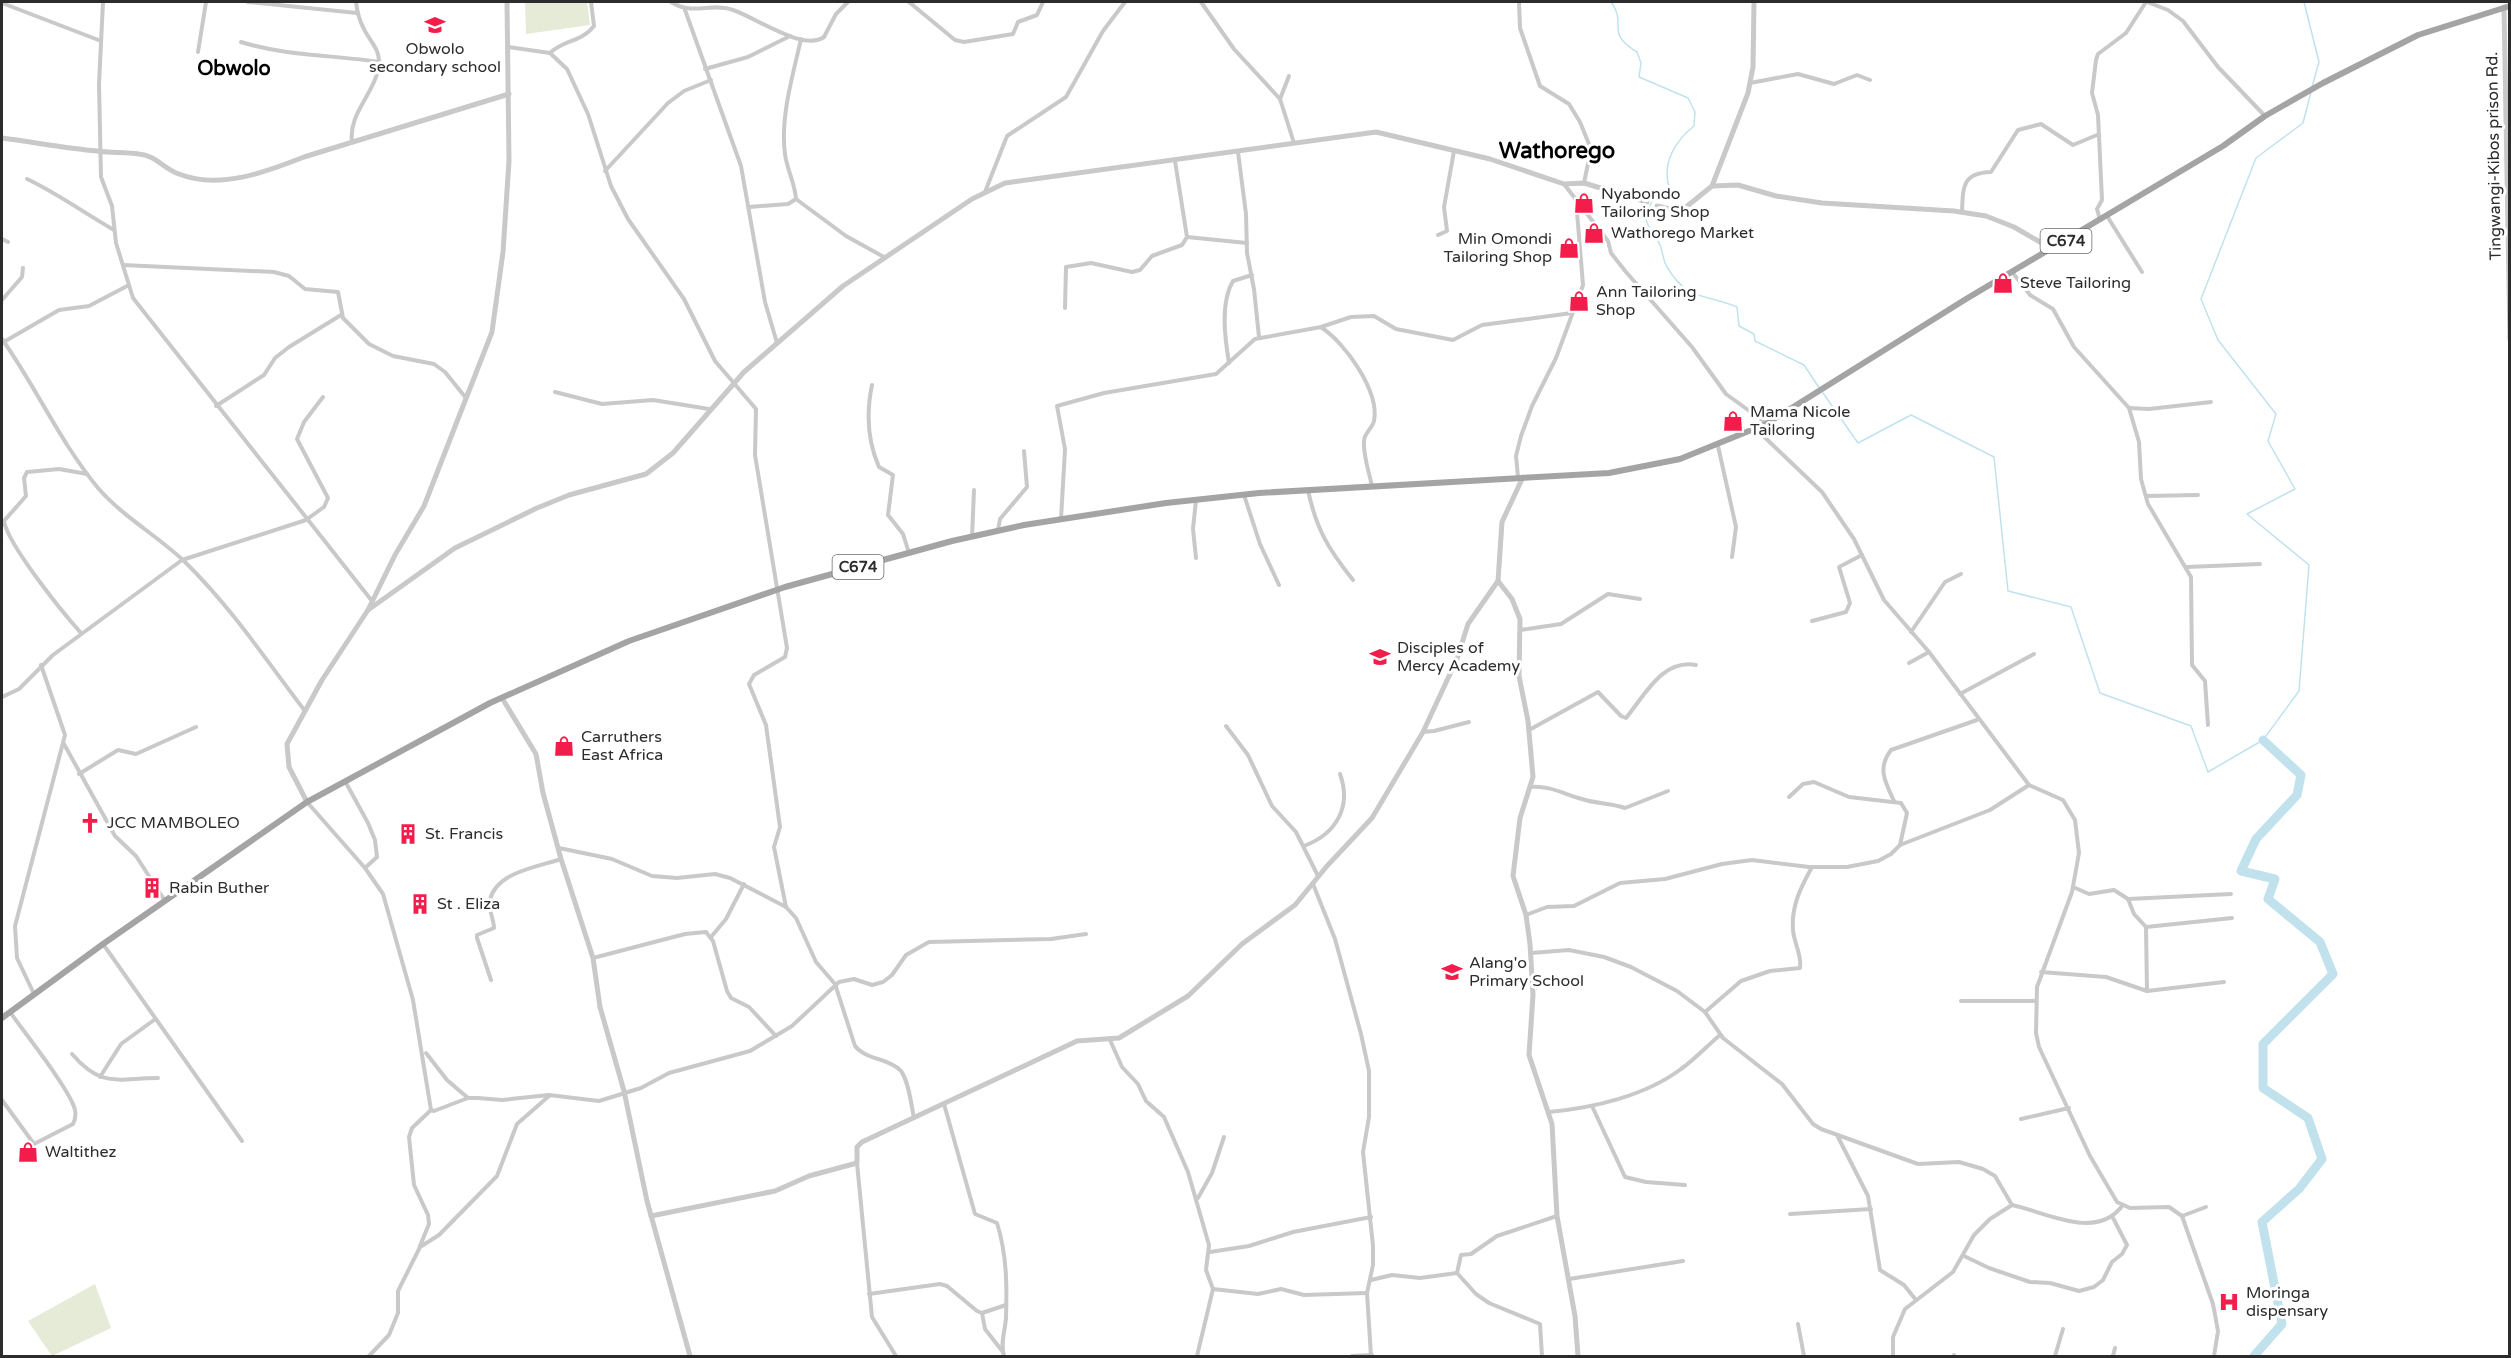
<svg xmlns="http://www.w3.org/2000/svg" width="2511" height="1358" viewBox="0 0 2511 1358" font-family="'Varela Round',sans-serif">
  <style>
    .green { fill: #e5ebd7 }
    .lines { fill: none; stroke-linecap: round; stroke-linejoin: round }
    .stream { stroke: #c1e2ed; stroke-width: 1.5 }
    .river { stroke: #c1e2ed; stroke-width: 9 }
    .minor { stroke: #c9c9c9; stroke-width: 4 }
    .tertiary { stroke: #c9c9c9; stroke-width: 5 }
    .primary { stroke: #a4a4a4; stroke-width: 6 }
    .labels { text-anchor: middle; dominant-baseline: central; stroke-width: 6; stroke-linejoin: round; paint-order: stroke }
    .shield { fill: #fff; stroke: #6b6b6b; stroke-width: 1.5 }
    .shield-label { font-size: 15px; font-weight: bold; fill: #2c2c2c }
    .poi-label { font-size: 16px; fill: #2c2c2c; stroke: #fff; text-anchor: start }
    .street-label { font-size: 16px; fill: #2c2c2c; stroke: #fff }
    .quarter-label { font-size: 20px; font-weight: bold; fill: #000; stroke: #fff }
    .district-label { font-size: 22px; font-weight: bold; fill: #000; stroke: #fff }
  </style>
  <rect width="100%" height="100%" fill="#fff"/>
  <g class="green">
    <path d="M525,2h62l3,23 -64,9z"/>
    <path d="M95,1284l16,44 -59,28 -24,-35z"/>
  </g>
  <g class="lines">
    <g class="stream">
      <path d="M1611,2c17,23 -7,30 26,50l4,11 -2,14 49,21 7,14 -1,14c-19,15 -32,37 -25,61l-6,10 -10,3c-12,21 -7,22 5,41 5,7 4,18 9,26 21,35 37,26 70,40l2,19 15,8 1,7 49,24 16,24"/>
      <path d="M2304,2l15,60 -7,25"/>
      <path d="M1823,393l35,50 53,-28 83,42 14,134 63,16 29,86 91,33 17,46 55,-32 36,-49 10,-126 -62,-51 48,-25 -27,-48 8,-27 -58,-74 -17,-41 55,-141 47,-35 8,-31"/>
    </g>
    <path class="river" d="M2254,1356l28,-32 -20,-102 37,-33 23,-30 -14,-41 -45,-30v-44l70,-70 -13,-32 -52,-43 7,-20 -34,-8 15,-32 41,-44 4,-20 -38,-35"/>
    <g class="minor">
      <path d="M103,2l-4,82 2,93 11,29 4,37 17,55 239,303"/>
      <path d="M248,2l109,11"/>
      <path d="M671,2c22,14 40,0 62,8 22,7 70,42 91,27l12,-23 12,-12"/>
      <path d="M909,2l46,38 9,2 49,-8 5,-12 19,-7 6,-13"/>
      <path d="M1201,2l33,47 46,50"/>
      <path d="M1519,2l1,26 20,58 29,18 11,18 11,27 -7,34"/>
      <path d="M2147,2l21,8 15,11 35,46 47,49"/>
      <path d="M2,3l99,38"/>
      <path d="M685,10l56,156 24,136 12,41"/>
      <path d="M801,39c-8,36 -21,78 -16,115 2,16 10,29 11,45l50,37 38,21"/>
      <path d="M241,42c44,14 93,13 139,20"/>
      <path d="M508,47l42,6 17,16 21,45 23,72 17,33 56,80 31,62 41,48 -1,46 32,193 -2,9 -31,18 -5,9 17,41 14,102 -6,20 12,60"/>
      <path d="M198,52l8,-50"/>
      <path d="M550,53c13,-13 32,-11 44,-27l-3,-24"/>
      <path d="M705,69l43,-12 42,-21"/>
      <path d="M1289,76l-9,23 14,44"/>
      <path d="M1750,83l48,-9 36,10 23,-9 13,5"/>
      <path d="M352,142c-4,-30 25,-50 27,-79 1,-14 -10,-23 -15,-34 -5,-9 -7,-18 -8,-27"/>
      <path d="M1238,152l8,62 1,39 7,36 5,48"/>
      <path d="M605,171l63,-68 16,-12 27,-11"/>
      <path d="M27,179c30,14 57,34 87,51"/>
      <path d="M1564,184l44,57 3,12 15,19 66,75 34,47 40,29"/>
      <path d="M985,192l22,-56 59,-39 37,-66 22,-29"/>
      <path d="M749,207l39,-3 8,-5"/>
      <path d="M1962,212c1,-25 0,-39 29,-40l27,-42 23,-6 32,21 24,-10"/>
      <path d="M2107,216l35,56"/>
      <path d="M2100,220l-3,-11 5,-9 -4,-85 -6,-22 4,-33 2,-6 28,-21 20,-31"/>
      <path d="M1438,235l9,-4 -3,-24 10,-56"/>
      <path d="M1187,237l60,6"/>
      <path d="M2,239l6,3"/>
      <path d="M123,265l151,7 15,4 16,13 33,3 5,26 26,26 24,12 41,8 11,8 21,26"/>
      <path d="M2013,273l17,22 23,14 21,38 55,61 10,34 2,37 7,25 43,73 1,88 13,16 3,44"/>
      <path d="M2,300l20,-23 1,-9"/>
      <path d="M1065,308l1,-41 25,-4 41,9 8,-2 12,-14 30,-11 5,-8 -12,-76"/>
      <path d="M1322,328c22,14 58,63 52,93 -2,8 -10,12 -10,20 -1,14 5,31 8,45"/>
      <path d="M2,339c34,48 58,103 96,149 25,29 60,48 87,74 46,45 81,98 120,149"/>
      <path d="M2,343l57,-33 30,-4 40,-21"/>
      <path d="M1229,363c-4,-24 -9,-60 4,-82l19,-6"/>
      <path d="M872,385c-6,29 -5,55 7,82l14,8 -5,40 15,19 6,19"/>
      <path d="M555,392l47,12 51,-4 56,9"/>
      <path d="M216,406l48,-31 11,-17 14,-11 52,-32"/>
      <path d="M2129,408l20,1 62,-7"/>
      <path d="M1756,429l66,63 32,47 30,61 45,52 100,133 34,15 12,20 4,33 -7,39 -35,95 -1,46 3,14 51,109 27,46 13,6 39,-1 13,9 31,88 5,27 -4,25"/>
      <path d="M1718,446l18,81 -4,30"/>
      <path d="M1518,477l-2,-21 5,-20 11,-30 24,-48 27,-73 -7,-85"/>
      <path d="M1308,490c8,39 21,60 45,90"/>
      <path d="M1244,495l16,49 19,41"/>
      <path d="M2146,496l52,-1"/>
      <path d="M1061,519l4,-70 -8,-43 47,-13 112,-19 39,-35 66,-12 30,-10 23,-1 22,13 57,11 29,-15 90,-12"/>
      <path d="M998,530l2,-11 27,-32 -3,-36"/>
      <path d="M972,537l2,-47"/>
      <path d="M1196,558l-3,-29 3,-29"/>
      <path d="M2187,567l73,-3"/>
      <path d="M1812,621l34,-9 4,-9 -11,-36 23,-12"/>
      <path d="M1520,630l41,-6 47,-30 32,5"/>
      <path d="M1911,632l34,-50 16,-8"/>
      <path d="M81,633c-18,-20 -73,-88 -77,-112l22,-25 -2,-18 3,-6 32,-3 28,5"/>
      <path d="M1909,663l20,-11"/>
      <path d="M1960,694l74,-40"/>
      <path d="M2,697l17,-8 34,-34 129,-95 124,-40 18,-13 4,-9 -31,-59 7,-17 19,-25"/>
      <path d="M1226,726l22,29 24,51 24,26 22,44"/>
      <path d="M1529,730l69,-38 23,24 5,2c19,-23 36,-59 70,-53"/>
      <path d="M1423,732l11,-1 35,-9"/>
      <path d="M64,744l51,92 21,20 29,45"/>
      <path d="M79,774l39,-24 18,4 60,-27"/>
      <path d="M345,781l23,42 7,17 2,17 -12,11"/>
      <path d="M1530,787c19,-2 34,7 52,12 15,5 29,4 43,9l43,-17"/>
      <path d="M1789,797l14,-13 11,-2 35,15 52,6 6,10 -7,32"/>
      <path d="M1894,801c-9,-19 -17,-33 -3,-51l86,-30"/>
      <path d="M307,802l58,66 18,26 30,106 18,110 3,1 34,-13h10l24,2 47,-5 50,6 42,-13 28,-15 81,-22 42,-25 47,-44 15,-3 18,6 11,-3 9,-7 14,-20 23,-13 122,-3 35,-5"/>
      <path d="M1304,846c32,-12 48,-39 36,-72"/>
      <path d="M559,848l53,11 40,17 25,2 38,-4 15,4 56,29 10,11 20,44 19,22 20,62c11,14 34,12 46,25 8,11 10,33 13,47"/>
      <path d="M1313,884l22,55 26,95 8,37v46l-6,35 10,94v19l-6,28 4,63"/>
      <path d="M2073,887l16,7 25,-4 14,9 103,-5"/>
      <path d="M2128,899l6,15 12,13 1,64"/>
      <path d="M1526,915l21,-8 27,-1 46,-23 45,-4 57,-15 30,-4 57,7h38l31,-6 13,-7 9,-9 90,-35 39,-25"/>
      <path d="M2146,927l86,-9"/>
      <path d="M711,937l15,-18 18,-35"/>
      <path d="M103,944l139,197"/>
      <path d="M1531,953l38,-3 35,7 27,10 46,24 28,21 18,26 59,46 31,40 8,5 97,35 41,-2 24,7 12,7 17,29c34,7 84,36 110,1"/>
      <path d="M593,958l92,-24 21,-2 7,9 14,50 4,7 18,9 27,29"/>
      <path d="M2041,972l65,5 41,14 77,-9"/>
      <path d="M491,980l-14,-42v-3l17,-7c0,-8 -6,-19 -4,-28 6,-28 48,-33 71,-41"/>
      <path d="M34,994l-17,-36 -2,-32 50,-191 -24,-70"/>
      <path d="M1961,1001h75"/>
      <path d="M1705,1012l36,-31 29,-10 30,-3c2,-13 -6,-25 -7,-38 -2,-24 8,-43 19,-63"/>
      <path d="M1110,1040l12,27 16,17 8,17 18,16 24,55 21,73 -3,25 7,19 -16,67"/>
      <path d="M426,1053l21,27 21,18"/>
      <path d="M72,1054c30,35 46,24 86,24"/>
      <path d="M100,1077l21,-33 33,-24"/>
      <path d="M2,1100l32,44 39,-20c2,-4 3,-9 2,-14 -4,-19 -51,-78 -65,-98"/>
      <path d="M944,1104l31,110 22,9c10,32 10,63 9,95 -1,13 -6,26 -2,38"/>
      <path d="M1592,1106l33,71 21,5 39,3"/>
      <path d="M1549,1112c44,-4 96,-16 132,-43 14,-10 26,-23 39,-34"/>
      <path d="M2021,1119l48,-11"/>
      <path d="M1838,1137l30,59 12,74 24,15 12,15"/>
      <path d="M857,1163l15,154 24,39"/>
      <path d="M1198,1198l14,-25 12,-36"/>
      <path d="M1790,1214l81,-5"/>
      <path d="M2182,1216l24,-9"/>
      <path d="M420,1246l9,-22 -1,-9 -14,-30 -5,-48 3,-9 19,-18"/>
      <path d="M1210,1252l39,-6 44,-14 78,-15"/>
      <path d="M1964,1256l25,12 41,14 20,1 29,8 15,-4 9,-7 9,-18 10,-8 5,-9 -15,-29"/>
      <path d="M1569,1279l114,-18"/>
      <path d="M1371,1280l21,-5 28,3 37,-5"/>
      <path d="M1213,1289l45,5 23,-5 23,6 63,-2"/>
      <path d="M869,1294l71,-10 7,2 30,25 5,2 24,-8"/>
      <path d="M982,1313l3,16 18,23"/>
      <path d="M1798,1324l6,32"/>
      <path d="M369,1356l20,-21 9,-22v-22l22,-44 19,-12 58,-59 20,-52 32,-28"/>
      <path d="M1352,1356l20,-1"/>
      <path d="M1542,1356l-2,-32 -51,-21 -13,-9 -19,-21 4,-18 10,-1 26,-18 60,-20"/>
      <path d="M1893,1356v-19l12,-28 48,-37 21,-37 16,-16 22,-14"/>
      <path d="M1954,1356v-1"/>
      <path d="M2055,1356l8,-27"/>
      <path d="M2113,1356l2,-8"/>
    </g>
    <g class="tertiary">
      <path d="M2504,7l6,333"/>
      <path d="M2,138c31,4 63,10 95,13 14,2 28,1 42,3 16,1 25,15 40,20 40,16 87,-2 125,-17l205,-63"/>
      <path d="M1712,186l36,-93 5,-26 1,-65"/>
      <path d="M1657,206l13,3 16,-2 26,-21 26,-1 38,11 46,7 132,8 32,5 28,11 38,22"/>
      <path d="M1498,581l14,18 8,20 -1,57 9,45 5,56 -13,41 -7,58 13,39 4,29 3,51 -4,60 23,69 5,92 18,100 3,40"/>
      <path d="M368,610l87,-62 82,-40 32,-13 77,-21 27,-21 71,-81 99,-86 129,-87 33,-16 371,-51 114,27 74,25 20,-1 63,19"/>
      <path d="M502,698l34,56 7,39 18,66 32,99 7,49 24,84 23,110 43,155"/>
      <path d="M307,802l-18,-35 -2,-23 35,-64 46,-70 27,-55 29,-49 68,-174 11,-80 6,-91 -2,-159"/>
      <path d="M651,1216l124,-25 34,-15 48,-13v-16l5,-5 215,-101 42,-3 69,-42 54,-52 53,-39 32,-39 45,-48 51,-86 34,-73 11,-35 30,-43 4,-59 21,-45"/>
    </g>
    <path class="primary" d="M2,1018l101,-74 204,-142 183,-99 139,-62 156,-54 167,-46 72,-16 142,-22 93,-10 350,-20 71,-14 86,-35 200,-125 257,-153 42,-30 58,-33 95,-48 92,-29"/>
  </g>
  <defs>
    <g id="school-bare" transform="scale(1.62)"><path d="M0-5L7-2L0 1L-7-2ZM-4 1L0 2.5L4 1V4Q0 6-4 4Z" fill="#f31d4c" stroke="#fff" stroke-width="2.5" paint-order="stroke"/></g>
    <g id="shop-bare" transform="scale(1.62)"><path d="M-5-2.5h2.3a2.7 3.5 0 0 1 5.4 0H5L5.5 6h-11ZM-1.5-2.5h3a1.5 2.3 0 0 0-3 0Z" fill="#f31d4c" stroke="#fff" stroke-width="2.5" paint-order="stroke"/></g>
    <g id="church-bare" transform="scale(1.62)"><path d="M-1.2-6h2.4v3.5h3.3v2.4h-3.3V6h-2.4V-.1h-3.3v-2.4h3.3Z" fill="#f31d4c" stroke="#fff" stroke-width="2.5" paint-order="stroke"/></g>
    <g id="building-bare" transform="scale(1.62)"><path d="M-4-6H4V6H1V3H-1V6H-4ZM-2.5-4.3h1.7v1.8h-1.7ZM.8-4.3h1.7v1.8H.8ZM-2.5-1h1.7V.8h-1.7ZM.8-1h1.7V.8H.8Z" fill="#f31d4c" stroke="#fff" stroke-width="2.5" paint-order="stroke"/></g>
    <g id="hospital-bare" transform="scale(1.62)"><path d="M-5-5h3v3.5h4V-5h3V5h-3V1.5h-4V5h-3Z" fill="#f31d4c" stroke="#fff" stroke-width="2.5" paint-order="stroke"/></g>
  </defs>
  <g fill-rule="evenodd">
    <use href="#school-bare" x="435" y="25"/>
    <use href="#shop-bare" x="1584" y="203"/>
    <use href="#shop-bare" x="1594" y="233"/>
    <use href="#shop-bare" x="1569" y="248"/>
    <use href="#shop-bare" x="2003" y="283"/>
    <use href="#shop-bare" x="1579" y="301"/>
    <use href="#shop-bare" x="1733" y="421"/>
    <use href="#school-bare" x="1380" y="657"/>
    <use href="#shop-bare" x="564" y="746"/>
    <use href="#church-bare" x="90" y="823"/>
    <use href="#building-bare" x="408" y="834"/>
    <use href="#building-bare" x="152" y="888"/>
    <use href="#building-bare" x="420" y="904"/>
    <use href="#school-bare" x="1452" y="972"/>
    <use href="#shop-bare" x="28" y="1152"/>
    <use href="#hospital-bare" x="2229" y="1302"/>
  </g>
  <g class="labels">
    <g class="shield">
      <rect x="2040.5" y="229" width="51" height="24" rx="4.5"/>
      <rect x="832.5" y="555" width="51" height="24" rx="4.5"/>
    </g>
    <g class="shield-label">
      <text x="2066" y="241">C674</text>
      <text x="858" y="567">C674</text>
    </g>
    <g class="poi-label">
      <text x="435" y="49" text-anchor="middle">Obwolo<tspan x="435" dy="18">secondary school</tspan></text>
      <text x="1601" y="194">Nyabondo<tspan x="1601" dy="18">Tailoring Shop</tspan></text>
      <text x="1611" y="233">Wathorego Market</text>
      <text x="1552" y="239" text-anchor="end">Min Omondi<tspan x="1552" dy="18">Tailoring Shop</tspan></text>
      <text x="2020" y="283">Steve Tailoring</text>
      <text x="1596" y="292">Ann Tailoring<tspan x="1596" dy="18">Shop</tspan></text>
      <text x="1750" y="412">Mama Nicole<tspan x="1750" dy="18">Tailoring</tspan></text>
      <text x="1397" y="648">Disciples of<tspan x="1397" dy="18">Mercy Academy</tspan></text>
      <text x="581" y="737">Carruthers<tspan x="581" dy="18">East Africa</tspan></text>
      <text x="107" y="823">JCC MAMBOLEO</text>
      <text x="425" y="834">St. Francis</text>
      <text x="169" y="888">Rabin Buther</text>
      <text x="437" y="904">St . Eliza</text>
      <text x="1469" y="963">Alang'o<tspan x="1469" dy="18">Primary School</tspan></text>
      <text x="45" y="1152">Waltithez</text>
      <text x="2246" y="1293">Moringa<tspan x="2246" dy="18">dispensary</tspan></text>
    </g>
    <g class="street-label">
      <text transform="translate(2494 156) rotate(-91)">Tingwangi-Kibos prison Rd.</text>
    </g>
    <g class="quarter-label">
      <text x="234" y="69">Obwolo</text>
    </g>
    <g class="district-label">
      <text x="1557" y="151">Wathorego</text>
    </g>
  </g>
  <rect width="2511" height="1358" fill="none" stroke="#2c2c2c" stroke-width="6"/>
</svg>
